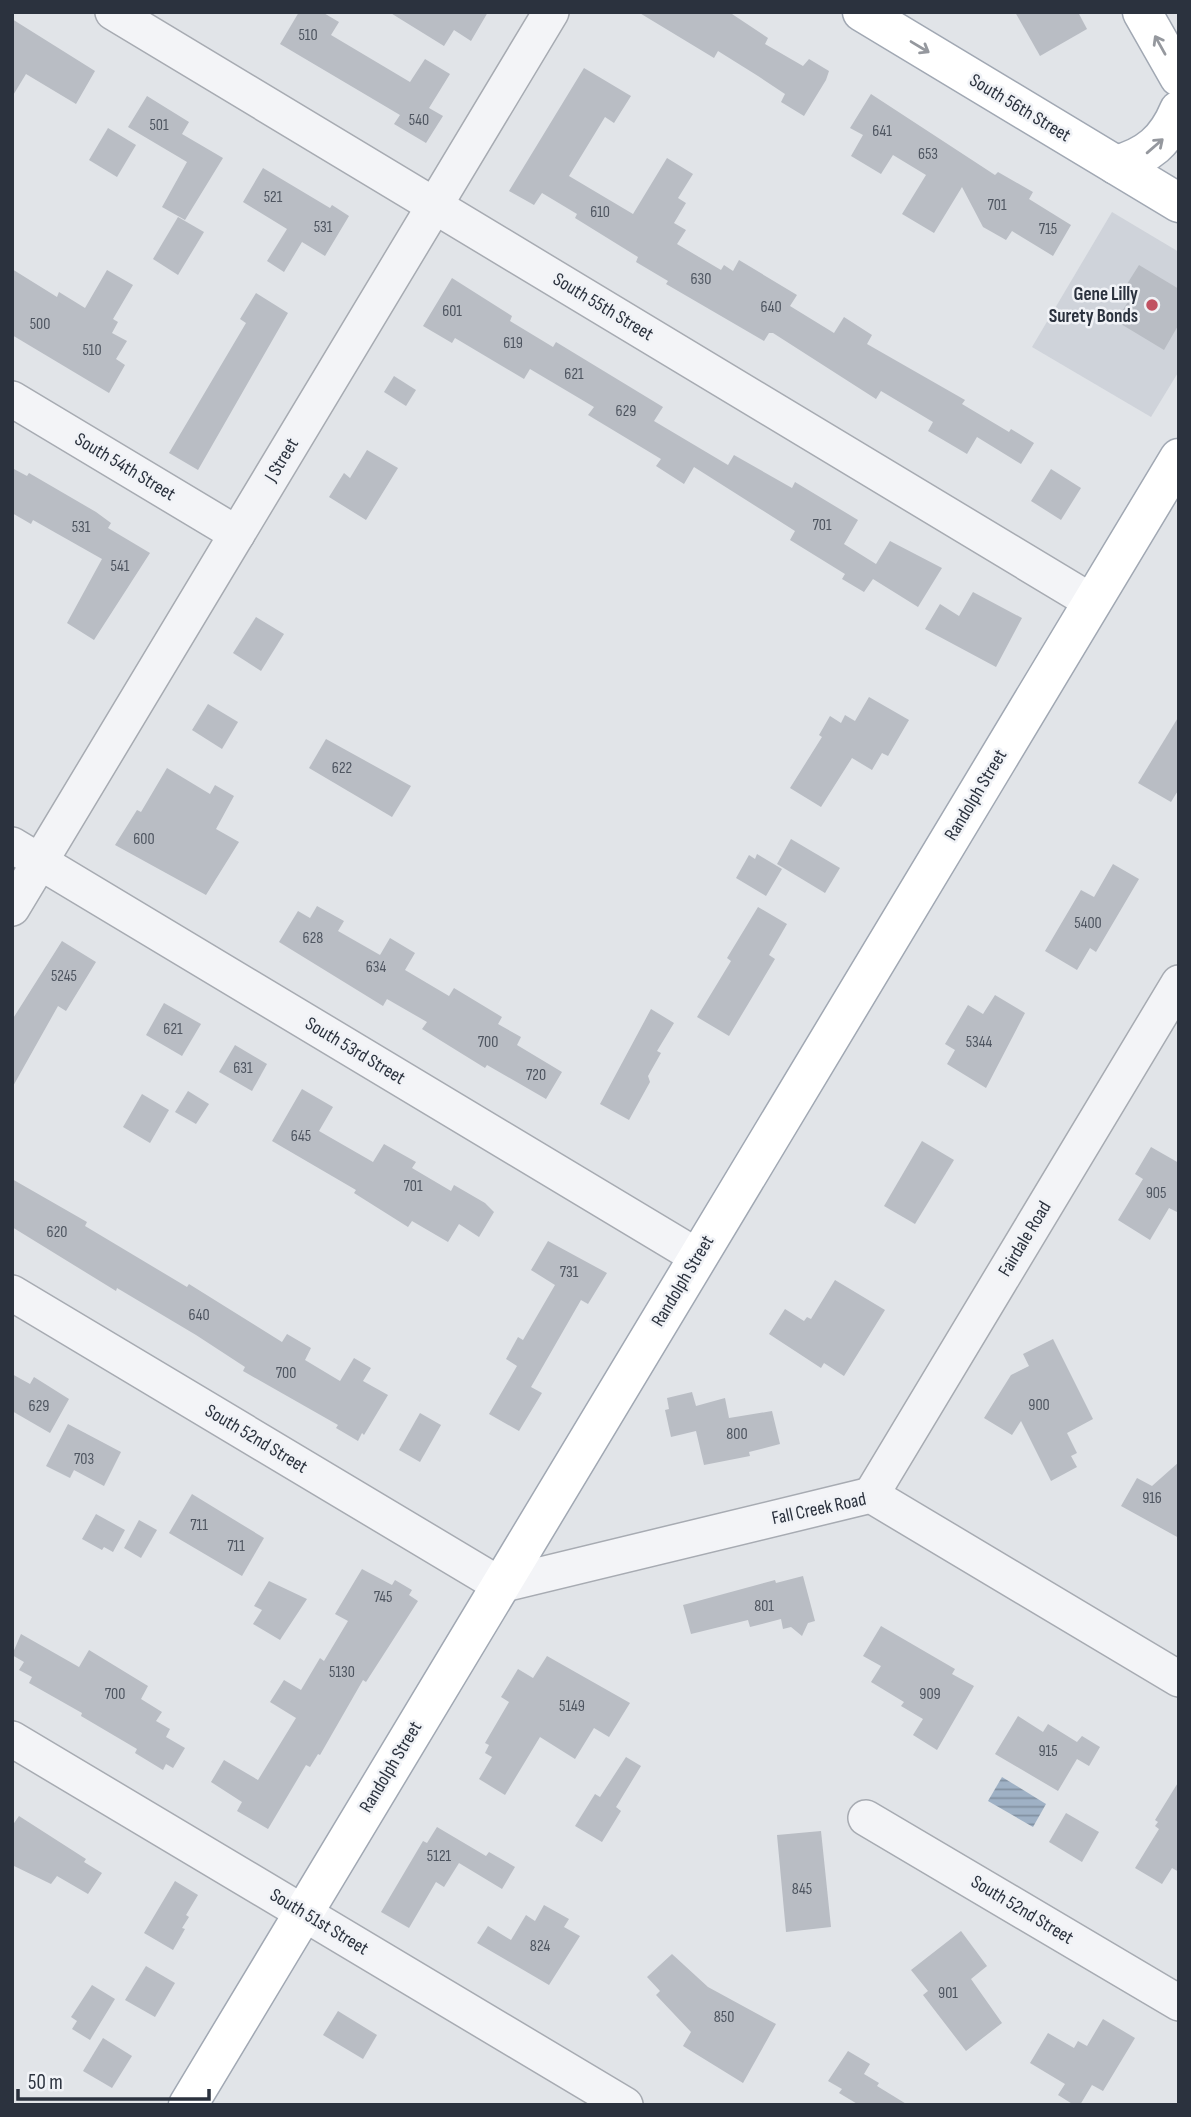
<svg xmlns="http://www.w3.org/2000/svg" width="1191" height="2117" viewBox="0 0 1191 2117" font-family="'Sofia Sans Condensed',sans-serif">
  <style>
    .built { fill: #cfd3da }
    .water { fill: url(#water-rules) }
    .building { fill: #b9bdc4 }
    .lines { fill: none; stroke-linecap: round; stroke-linejoin: round }
    .minor-casing { stroke: #a7abb2; stroke-width: 38 }
    .major-casing { stroke: #a1a8b3; stroke-width: 41 }
    .minor { stroke: #f3f4f7; stroke-width: 35 }
    .major { stroke: #fff; stroke-width: 38 }
    .oneway { stroke: #95989e }
    .poi-dot { fill: #c15262; stroke: #f0f2f6; stroke-width: 2.5 }
    .labels { text-anchor: middle; dominant-baseline: central; stroke-width: 5; stroke-linejoin: round; paint-order: stroke }
    .number-label { font-size: 16px; fill: #4e5560 }
    .street-label { font-size: 19px; fill: #2b323e; stroke: #f0f2f6 }
    .poi-label { font-size: 19px; font-weight: bold; fill: #2b323e; stroke: #f0f2f6; text-anchor: end }
  </style>
  <defs>
    <pattern id="water-rules" width="6" height="5" patternUnits="userSpaceOnUse" patternTransform="scale(1.75)"><rect width="6" height="5" fill="#9fb1c5"/><path d="M0 2.5h6" fill="none" stroke="#8291a1"/></pattern>
  </defs>
  <rect width="100%" height="100%" fill="#e1e4e8"/>
  <path class="built" d="M1112,212l67,40v119l-28,46 -119,-70z"/>
  <path class="water" d="M1002,1777l44,27 -13,23 -45,-26z"/>
  <g class="building">
    <path d="M299,12h23l17,10 -8,13 79,47 15,-23 25,15 -21,34 14,8 -17,27 -32,-19 6,-9 -120,-71z"/>
    <path d="M389,12h99l-17,29 -17,-11 -10,16z"/>
    <path d="M638,12h91l39,26 -3,6 38,22 6,-7 20,12 -3,9 -22,36 -23,-14 4,-8 -27,-18 -40,-25 -4,7z"/>
    <path d="M1015,12h63l9,17 -47,27z"/>
    <path d="M12,19l83,52 -19,33 -50,-30 -14,23z"/>
    <path d="M584,68l47,28 -17,27 -9,-6 -36,59 64,38 34,-56 26,16 -15,24 8,5 -12,20 12,7 -9,14 44,26 3,-5 9,6 6,-11 58,35 -7,11 44,27 10,-16 28,18 -5,9 98,56 -3,4 47,28 2,-3 23,14 -13,21 -44,-27 -10,17 -39,-23 5,-9 -52,-31 -5,8 -103,-66h-4l-5,8 -98,-57 2,-3 -32,-19 2,-5 -63,-39 2,-4 -35,-21 -8,12 -25,-14z"/>
    <path d="M871,94l124,81 3,-3 35,20 -4,7 42,26 -18,31 -41,-25 -6,9 -23,-13 -21,-40 -28,46 -32,-19 24,-39 -33,-20 -12,19 -30,-18 12,-21 -13,-7z"/>
    <path d="M147,96l42,26 -7,12 41,24 -38,62 -23,-13 25,-45 -59,-35z"/>
    <path d="M108,128l28,17 -19,32 -28,-17z"/>
    <path d="M263,168l67,40 2,-3 17,11 -24,40 -23,-14 -18,30 -17,-11 20,-32 -44,-27z"/>
    <path d="M178,217l26,15 -26,43 -25,-16z"/>
    <path d="M1139,265l40,24v35l-15,26 -48,-29 20,-32 -9,-5z"/>
    <path d="M12,269l45,28 2,-5 26,16 22,-38 26,15 -20,34 5,3 -6,11 15,8 -11,18 9,6 -16,28 -97,-58z"/>
    <path d="M452,278l60,38 -2,5 43,26 3,-5 107,65 -9,14 74,44 6,-10 58,33 3,-6 63,38 -14,24 32,20 14,-23 52,27 -24,39 -45,-28 -9,13 -22,-13 3,-5 -55,-34 5,-9 -101,-64 -10,17 -28,-18 5,-7 -73,-44 6,-8 -64,-38 -6,10 -69,-41 -3,5 -29,-17z"/>
    <path d="M256,293l32,20 -90,157 -29,-17 77,-130 -6,-4z"/>
    <path d="M394,376l22,14 -10,16 -22,-14z"/>
    <path d="M367,450l31,18 -32,52 -37,-23 15,-24 6,5z"/>
    <path d="M12,468l15,8 2,-3 67,39 15,11 -3,5 42,25 -56,87 -27,-17 35,-64 -69,-39 -2,4 -19,-11z"/>
    <path d="M1051,469l30,19 -20,32 -30,-19z"/>
    <path d="M973,592l49,26 -26,49 -71,-38 15,-25 19,12z"/>
    <path d="M256,617l28,17 -23,37 -28,-18z"/>
    <path d="M869,697l40,23 -21,36 -6,-3 -10,17 -20,-12 -31,49 -31,-19 32,-51 -3,-2 11,-19 11,7 4,-8 10,6z"/>
    <path d="M208,704l30,18 -16,27 -30,-19z"/>
    <path d="M1179,716v73l-8,13 -33,-19z"/>
    <path d="M326,739l85,47 -19,31 -83,-49z"/>
    <path d="M167,768l43,26 5,-9 19,11 -18,33 23,13 -33,53 -91,-50 22,-35 4,2z"/>
    <path d="M791,839l49,29 -15,25 -48,-29z"/>
    <path d="M757,854l25,15 -16,27 -30,-18 13,-23 6,4z"/>
    <path d="M1113,864l26,15 -43,73 -6,-4 -13,22 -32,-19 36,-61 13,7z"/>
    <path d="M317,906l27,15 -6,10 42,24 10,-17 25,15 -10,17 44,26 5,-8 48,29 -4,7 23,13 -4,8 45,27 -16,27 -59,-34 -2,3 -63,-39 5,-7 -40,-23 -4,7 -104,-64 19,-31 12,7z"/>
    <path d="M758,907l29,17 -18,31 6,4 -46,77 -32,-19 34,-56 -4,-3z"/>
    <path d="M62,941l34,21 -30,49 -8,-5 -46,82v-68z"/>
    <path d="M995,995l30,18 -39,75 -39,-24 8,-14 -10,-6 23,-39 15,9z"/>
    <path d="M164,1003l37,21 -19,32 -36,-21z"/>
    <path d="M651,1009l23,14 -17,28 4,2 -13,23 2,6 -21,38 -29,-16z"/>
    <path d="M235,1045l32,19 -15,27 -33,-19z"/>
    <path d="M302,1089l31,18 -14,24 54,31 11,-18 32,18 -4,6 39,23 3,-6 31,18 9,9 -15,25 -20,-13 -11,18 -36,-21 -4,6 -54,-34 2,-3 -84,-49z"/>
    <path d="M188,1091l21,13 -13,20 -21,-12z"/>
    <path d="M142,1094l27,16 -19,33 -27,-16z"/>
    <path d="M922,1141l32,19 -39,64 -31,-18z"/>
    <path d="M1151,1147l28,16v50l-10,-5 -19,32 -32,-20 25,-41 -8,-5z"/>
    <path d="M12,1179l75,43 -2,4 102,61 2,-3 93,58 5,-8 24,14 -6,12 35,21 14,-23 17,10 -8,13 25,14 -24,40 -2,-2 -4,8 -22,-13 2,-3 -95,-54 2,-4 -49,-32 -79,-47 -1,3 -104,-64z"/>
    <path d="M548,1241l59,32 -19,31 -7,-4 -50,87 11,6 -23,38 -30,-17 28,-48 -11,-7 12,-22 5,3 32,-55 -24,-15z"/>
    <path d="M835,1280l50,30 -41,66 -20,-13 -3,5 -52,-34 16,-25 19,12 3,-4 4,2z"/>
    <path d="M1053,1339l40,80 -26,14 10,20 -6,3 6,11 -26,14 -30,-60 -9,14 -28,-17 27,-43 18,-9 -6,-12z"/>
    <path d="M12,1374l18,10 4,-7 35,22 -19,34 -38,-22z"/>
    <path d="M692,1392l4,14 29,-8 4,20 43,-7 8,33 -31,8 1,4 -46,9 -8,-34 -25,6 -6,-27 4,-1 -2,-11z"/>
    <path d="M420,1413l21,12 -21,37 -21,-12z"/>
    <path d="M68,1424l53,28 -17,34 -30,-16 -4,8 -24,-12z"/>
    <path d="M1179,1462v76l-58,-32 16,-28 15,8z"/>
    <path d="M192,1494l72,44 -22,38 -73,-43z"/>
    <path d="M96,1514l29,16 -12,22 -9,-5 -2,3 -20,-11z"/>
    <path d="M139,1520l18,10 -16,28 -17,-10z"/>
    <path d="M362,1569l30,16 3,-5 17,10 -3,5 9,6 -52,81 -3,-2 -43,75 -2,-1 -8,13 -4,-2 -38,64 -31,-18 5,-9 -31,-20 13,-22 34,20 38,-62 -26,-16 14,-22 17,10 19,-32 4,3 24,-40 -13,-7z"/>
    <path d="M803,1576l12,45 -7,2 -6,13 -11,-9 -8,2 -2,-10 -31,8 -2,-7 -57,14 -8,-29 92,-25 1,3z"/>
    <path d="M269,1581l38,18 -27,41 -27,-16 9,-14 -8,-4z"/>
    <path d="M881,1626l74,43 -3,5 22,12 -37,64 -24,-15 10,-16 -22,-13 3,-4 -33,-20 10,-16 -18,-10z"/>
    <path d="M21,1634l58,33 10,-17 59,36 -7,13 21,13 -6,9 14,8 -4,8 19,11 -12,20 -7,-4 -3,6 -28,-17 2,-4 -56,-33 1,-3 -53,-30 3,-6 -13,-7 5,-8 -12,-7z"/>
    <path d="M547,1656l83,47 -21,34 -15,-9 -19,31 -35,-22 -35,58 -26,-16 13,-22 -7,-4 4,-8 -4,-2 24,-41 -8,-5 17,-28 15,9z"/>
    <path d="M1018,1716l25,16 5,-8 29,18 5,-6 18,11 -11,19 -12,-7 -19,32 -63,-37z"/>
    <path d="M626,1757l15,9 -25,41 5,4 -19,31 -27,-16 20,-32 5,3z"/>
    <path d="M1179,1781v91l-7,-4 -10,16 -27,-16 24,-39 -4,-3 3,-4 -3,-2z"/>
    <path d="M1066,1813l33,19 -17,30 -33,-20z"/>
    <path d="M19,1816l67,43 -2,3 18,11 -14,21 -31,-18 -6,8 -39,-19v-39z"/>
    <path d="M437,1827l49,29 3,-4 26,15 -13,22 -43,-26 -15,24 -8,-5 -27,46 -28,-16 42,-71 4,2z"/>
    <path d="M821,1831l10,96 -45,5 -9,-97z"/>
    <path d="M175,1881l23,14 -12,20 3,2 -7,11 3,1 -12,21 -29,-17z"/>
    <path d="M544,1905l25,14 -5,8 16,9 -31,49 -72,-42 11,-17 23,14 15,-25 9,6z"/>
    <path d="M961,1931l26,35 -16,13 31,44 -36,28 -43,-56 5,-4 -17,-21z"/>
    <path d="M672,1954l36,33 68,37 -33,59 -60,-37 8,-14 -35,-37 4,-4 -13,-14z"/>
    <path d="M146,1966l29,17 -20,34 -30,-17z"/>
    <path d="M92,1985l23,14 -25,41 -18,-11 5,-8 -6,-4z"/>
    <path d="M338,2011l39,24 -14,24 -40,-24z"/>
    <path d="M1103,2019l32,19 -32,53 -11,-6 -12,20h-6l-16,-10 7,-11 -35,-21 18,-30 26,15 4,-7 9,5z"/>
    <path d="M103,2038l29,18 -20,32 -29,-17z"/>
    <path d="M848,2051l22,13 -6,10 15,9 -2,3 31,19h-49l-20,-12 3,-4 -14,-8z"/>
  </g>
  <g class="lines">
    <g class="minor-casing">
      <g id="minor">
        <path d="M113,12l979,590"/>
        <path d="M12,399l225,135"/>
        <path d="M12,845l686,412"/>
        <path d="M12,908l539,-896"/>
        <path d="M12,1293l488,292 371,-90 308,184"/>
        <path d="M871,1495l308,-512"/>
        <path d="M12,1739l613,366"/>
        <path d="M866,1818l313,185"/>
      </g>
    </g>
    <g class="major-casing">
      <g id="major">
        <path d="M862,12l317,191"/>
        <path d="M1142,12l37,65"/>
        <path d="M1116,165c32,-9 50,-24 63,-55"/>
        <path d="M188,2105l991,-1647"/>
      </g>
    </g>
    <use href="#minor" class="minor"/>
    <use href="#major" class="major"/>
  </g>
  <defs><path id="oneway-shaft" d="M-6 0H5M1.5-3L5.5 0L1.5 3" fill="none" stroke-width="1.6" stroke-linecap="round" stroke-linejoin="round" transform="scale(1.75)"/></defs>
  <g class="oneway">
    <use href="#oneway-shaft" transform="translate(1160 45) rotate(-119)"/>
    <use href="#oneway-shaft" transform="translate(920 47) rotate(31)"/>
    <use href="#oneway-shaft" transform="translate(1155 146) rotate(-41)"/>
  </g>
  <circle class="poi-dot" cx="1152" cy="305" r="7"/>
  <g class="labels">
    <g class="number-label">
      <text x="308" y="35">510</text>
      <text x="419" y="120">540</text>
      <text x="159" y="125">501</text>
      <text x="882" y="131">641</text>
      <text x="928" y="154">653</text>
      <text x="273" y="197">521</text>
      <text x="997" y="205">701</text>
      <text x="600" y="212">610</text>
      <text x="323" y="227">531</text>
      <text x="1048" y="229">715</text>
      <text x="701" y="279">630</text>
      <text x="771" y="307">640</text>
      <text x="452" y="311">601</text>
      <text x="40" y="324">500</text>
      <text x="513" y="343">619</text>
      <text x="92" y="350">510</text>
      <text x="574" y="374">621</text>
      <text x="626" y="411">629</text>
      <text x="822" y="525">701</text>
      <text x="81" y="527">531</text>
      <text x="120" y="566">541</text>
      <text x="342" y="768">622</text>
      <text x="144" y="839">600</text>
      <text x="1088" y="923">5400</text>
      <text x="313" y="938">628</text>
      <text x="376" y="967">634</text>
      <text x="64" y="976">5245</text>
      <text x="173" y="1029">621</text>
      <text x="488" y="1042">700</text>
      <text x="979" y="1042">5344</text>
      <text x="243" y="1068">631</text>
      <text x="536" y="1075">720</text>
      <text x="301" y="1136">645</text>
      <text x="413" y="1186">701</text>
      <text x="1156" y="1193">905</text>
      <text x="57" y="1232">620</text>
      <text x="569" y="1272">731</text>
      <text x="199" y="1315">640</text>
      <text x="286" y="1373">700</text>
      <text x="1039" y="1405">900</text>
      <text x="39" y="1406">629</text>
      <text x="737" y="1434">800</text>
      <text x="84" y="1459">703</text>
      <text x="1152" y="1498">916</text>
      <text x="199" y="1525">711</text>
      <text x="236" y="1546">711</text>
      <text x="383" y="1597">745</text>
      <text x="764" y="1606">801</text>
      <text x="342" y="1672">5130</text>
      <text x="115" y="1694">700</text>
      <text x="930" y="1694">909</text>
      <text x="572" y="1706">5149</text>
      <text x="1048" y="1751">915</text>
      <text x="439" y="1856">5121</text>
      <text x="802" y="1889">845</text>
      <text x="540" y="1946">824</text>
      <text x="948" y="1993">901</text>
      <text x="724" y="2017">850</text>
    </g>
    <g class="street-label">
      <text transform="translate(1020 108) rotate(31)">South 56th Street</text>
      <text transform="translate(603 307) rotate(31)">South 55th Street</text>
      <text transform="translate(282 460) rotate(-59)">J Street</text>
      <text transform="translate(125 467) rotate(31)">South 54th Street</text>
      <text transform="translate(976 795) rotate(-59)">Randolph Street</text>
      <text transform="translate(355 1051) rotate(31)">South 53rd Street</text>
      <text transform="translate(1025 1239) rotate(-59)">Fairdale Road</text>
      <text transform="translate(683 1281) rotate(-59)">Randolph Street</text>
      <text transform="translate(256 1439) rotate(31)">South 52nd Street</text>
      <text transform="translate(819 1509) rotate(-12)">Fall Creek Road</text>
      <text transform="translate(391 1767) rotate(-59)">Randolph Street</text>
      <text transform="translate(1022 1910) rotate(31)">South 52nd Street</text>
      <text transform="translate(319 1922) rotate(31)">South 51st Street</text>
    </g>
    <g class="poi-label">
      <text x="1138" y="294">Gene Lilly<tspan x="1138" dy="22">Surety Bonds</tspan></text>
    </g>
  </g>
  <rect width="1191" height="2117" fill="none" stroke="#2b323e" stroke-width="28"/>
  <path d="M18 2089v10h191v-10" fill="none" stroke="#2b323e" stroke-width="3.5"/>
  <text x="28" y="2089" font-size="21" fill="#2b323e" stroke="#f0f2f6" stroke-width="5" paint-order="stroke">50 m</text>
</svg>
